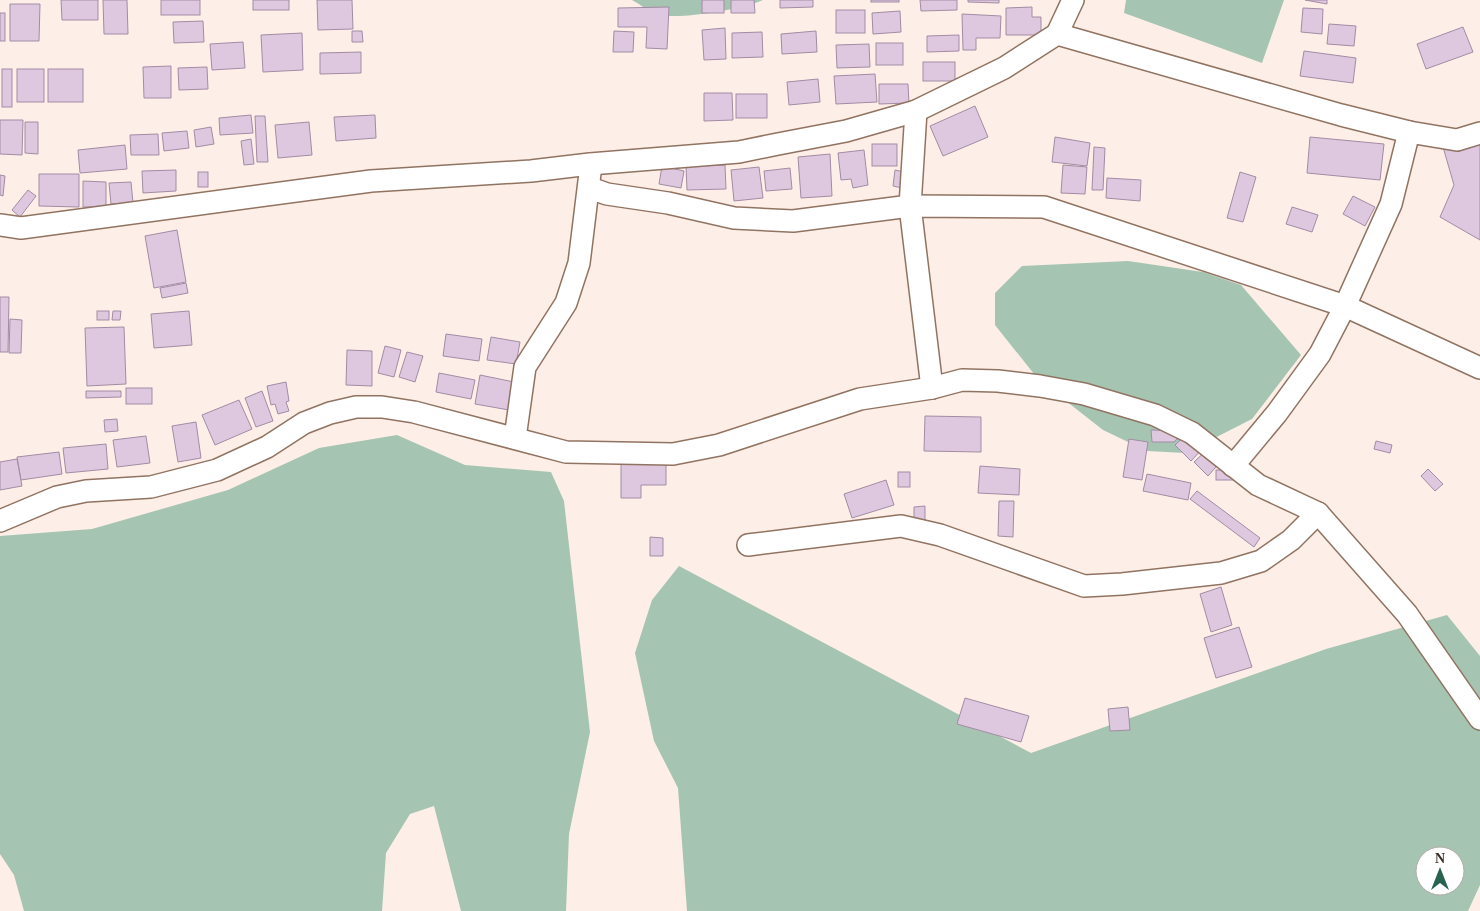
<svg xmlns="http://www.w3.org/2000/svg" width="1480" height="911" viewBox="0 0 1480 911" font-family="Georgia,serif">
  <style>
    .forest { fill: #a6c4b2; fill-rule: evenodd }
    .building { fill: #dec8df; stroke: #a38ba4 }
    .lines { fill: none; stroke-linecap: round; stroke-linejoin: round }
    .street-casing { stroke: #917362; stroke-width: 24 }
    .street { stroke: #fff; stroke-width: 21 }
  </style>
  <rect width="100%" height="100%" fill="#fdefe7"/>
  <g class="forest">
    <path d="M632,0h131c-19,9 -88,21 -107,14 -8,-3 -16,-10 -24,-14z"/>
    <path d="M1126,0h158l-22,63 -138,-50z"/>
    <path d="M1128,261l75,11 38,13 60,70 -49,64 -67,34 -38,-2 -44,-21 -65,-51 -43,-54v-32l27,-27z"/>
    <path d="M397,435l68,30 86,7 13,29 26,231 -21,102 -3,77h-105l-27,-105 -24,8 -24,39 -4,58h-358l-10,-36 -14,-21v-318l92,-7 136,-39 91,-42z"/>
    <path d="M679,566l352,187 295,-104 121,-34 33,41v229l-12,26h-781l-9,-123 -24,-47 -19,-88 17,-53zM1425,856h30v30h-30z"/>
  </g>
  <g class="building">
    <path d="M61,0h37v20h-36z"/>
    <path d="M103,0h24l1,34h-24z"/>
    <rect x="161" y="0" width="39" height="15"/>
    <rect x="253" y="0" width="36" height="10"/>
    <path d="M317,0h35l1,29 -35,1z"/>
    <rect x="702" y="0" width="22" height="13"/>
    <path d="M731,0h23l1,13h-24z"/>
    <path d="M780,0h33v7l-33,1z"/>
    <rect x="871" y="0" width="28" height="2"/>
    <path d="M920,0h37v10l-36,1z"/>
    <path d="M968,0h31v3l-31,-1z"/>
    <path d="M1305,0h22v4z"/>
    <path d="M10,4h30l-1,37h-29z"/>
    <path d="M669,7l-2,42 -21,-1 1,-21h-29v-19z"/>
    <path d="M1032,7v10h9v18h-35v-27z"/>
    <path d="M1303,8l20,1 -1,25 -21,-2z"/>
    <rect x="836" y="10" width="29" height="23"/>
    <path d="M900,11l1,21 -28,2 -1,-21z"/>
    <rect x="0" y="13" width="5" height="28"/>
    <path d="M962,14l39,2 -1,22h-24v12h-13z"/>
    <path d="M203,21l1,21 -30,1 -1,-21z"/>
    <path d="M1329,24l27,2 -2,20 -27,-2z"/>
    <path d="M1463,27l10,25 -47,17 -9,-25z"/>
    <path d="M725,28l1,31 -22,1 -2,-30z"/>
    <path d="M352,31h10l1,11h-11z"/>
    <path d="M614,31l20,1 -1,20h-20z"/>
    <path d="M816,31l1,21 -35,2 -1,-20z"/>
    <path d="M762,32l1,25 -31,1v-25z"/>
    <path d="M302,33l1,37 -40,2 -2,-37z"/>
    <path d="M959,35v16l-32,1v-16z"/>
    <path d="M243,42l2,26 -33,2 -2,-26z"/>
    <rect x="876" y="43" width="27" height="22"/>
    <path d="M869,44l1,23 -33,1 -1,-23z"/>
    <path d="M1304,51l52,7 -3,25 -53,-7z"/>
    <path d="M361,52v21l-41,1v-21z"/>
    <rect x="923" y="62" width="32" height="19"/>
    <path d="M171,66v32h-27l-1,-31z"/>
    <path d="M207,67l1,22 -29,1 -1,-22z"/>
    <rect x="2" y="69" width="10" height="38"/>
    <rect x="17" y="69" width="27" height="33"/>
    <rect x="48" y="69" width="35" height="33"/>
    <path d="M875,74l2,28 -41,2 -2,-28z"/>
    <path d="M818,79l2,23 -31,3 -2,-23z"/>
    <path d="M879,84h29l1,19 -30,1z"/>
    <path d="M704,93h28l1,27 -29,1z"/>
    <rect x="736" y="94" width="31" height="24"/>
    <path d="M975,106l13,31 -45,19 -13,-30z"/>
    <path d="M251,115l2,18 -33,2 -1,-17z"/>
    <path d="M375,115l1,23 -40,3 -2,-24z"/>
    <path d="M255,116h10l3,46h-11z"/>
    <path d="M0,120h23l-1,35 -22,-1z"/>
    <path d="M25,122h13v32l-13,-1z"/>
    <path d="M309,122l3,33 -34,3 -3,-33z"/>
    <path d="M211,127l3,17 -18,3 -2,-17z"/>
    <path d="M187,131l2,17 -25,3 -2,-18z"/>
    <path d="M158,134l1,21h-28l-1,-20z"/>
    <path d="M1055,137l35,6 -3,23 -35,-4z"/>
    <path d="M1310,137l74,7 -4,36 -73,-7z"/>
    <path d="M251,139l3,25 -10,1 -3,-24z"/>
    <path d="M1480,143v97l-40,-23 14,-32 -11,-38z"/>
    <rect x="872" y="144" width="25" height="22"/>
    <path d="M125,145l2,24 -47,4 -2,-23z"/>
    <path d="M1094,147l11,1 -2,42h-11z"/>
    <path d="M864,150l4,35 -15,3 -2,-9 -10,1 -3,-27z"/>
    <path d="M830,154l2,42 -31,2 -3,-41z"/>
    <path d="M725,165l1,24 -39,1 -1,-24z"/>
    <path d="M1063,165l24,2 -2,27 -24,-1z"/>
    <path d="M662,166l22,5 -3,17 -22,-4z"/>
    <path d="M759,167l4,31 -29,3 -3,-31z"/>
    <path d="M790,168l2,21 -26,2 -2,-20z"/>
    <path d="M176,170v21l-33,2 -1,-22z"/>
    <path d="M895,170l9,2 -2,16 -9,-2z"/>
    <rect x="198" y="172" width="10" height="15"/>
    <path d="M1240,172l16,5 -13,45 -16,-4z"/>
    <path d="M39,174h40v33l-40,-1z"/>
    <path d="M0,175l5,1 -2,20 -3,-1z"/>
    <path d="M1107,178l34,2 -1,21 -34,-3z"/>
    <path d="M83,181l23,1v25h-23z"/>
    <path d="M131,182l2,21 -22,1 -2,-21z"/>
    <path d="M28,190l8,6 -16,21 -8,-7z"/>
    <path d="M1353,196l22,11 -10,19 -22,-12z"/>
    <path d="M1292,207l26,8 -6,17 -26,-8z"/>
    <path d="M177,230l9,52 -32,6 -9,-52z"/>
    <path d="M186,283l2,10 -26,5 -2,-10z"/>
    <path d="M0,297h9l-1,55h-8z"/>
    <rect x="97" y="311" width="12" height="9"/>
    <path d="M113,311h8l-1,9h-8z"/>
    <path d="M189,311l3,34 -38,3 -3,-34z"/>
    <path d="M10,319l12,1 -1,33h-12z"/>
    <path d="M124,327l2,57 -39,2 -2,-58z"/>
    <path d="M446,334l36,5 -3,22 -36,-5z"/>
    <path d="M491,337l29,5 -4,22 -29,-4z"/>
    <path d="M385,346l16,4 -7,27 -16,-4z"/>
    <path d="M347,350l25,1v35l-26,-1z"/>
    <path d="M407,352l16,4 -8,26 -16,-5z"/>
    <path d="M439,373l36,7 -4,19 -35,-7z"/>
    <path d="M480,375l34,7 -5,28 -34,-6z"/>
    <path d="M286,382l3,19 -3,1 3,9 -11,3 -3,-10 -4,1 -4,-19z"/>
    <rect x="126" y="388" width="26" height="16"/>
    <path d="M86,391h35v6l-35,1z"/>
    <path d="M262,391l11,30 -17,6 -11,-29z"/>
    <path d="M239,400l13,29 -37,16 -13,-30z"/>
    <path d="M925,416l56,1v35l-57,-1z"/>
    <path d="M117,419l1,12 -13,1 -1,-12z"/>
    <path d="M196,422l5,36 -23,4 -6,-36z"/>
    <path d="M1151,430l34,1 -11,11h-22z"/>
    <path d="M1188,433l15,15 -12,13 -16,-16z"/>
    <path d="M146,436l4,27 -33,4 -4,-27z"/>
    <path d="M1129,439l19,3 -6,38 -19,-3z"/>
    <path d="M1376,441l16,4 -2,8 -16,-4z"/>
    <path d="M106,444l2,25 -42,4 -3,-25z"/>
    <path d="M1209,448l13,12 -14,16 -14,-14z"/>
    <path d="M59,452l3,22 -41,6 -4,-23z"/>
    <path d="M17,459l5,27 -22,4v-28z"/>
    <path d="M621,462h45v23h-25v13h-20z"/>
    <path d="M980,466l40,3 -1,26 -41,-2z"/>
    <path d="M1428,469l15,15 -8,7 -14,-15z"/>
    <rect x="1216" y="470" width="19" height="10"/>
    <rect x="898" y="472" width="12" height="15"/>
    <path d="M1147,474l44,9 -3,17 -45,-9z"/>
    <path d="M886,480l8,25 -42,13 -8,-24z"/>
    <path d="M1197,491l63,47 -6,9 -64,-48z"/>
    <path d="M999,501h15l-1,36 -15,-1z"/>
    <path d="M925,506v15h-11v-14z"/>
    <path d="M650,537l13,1v18h-13z"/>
    <path d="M1221,587l11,38 -21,7 -11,-38z"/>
    <path d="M1239,627l13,40 -36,11 -12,-40z"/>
    <path d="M965,698l64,18 -8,26 -64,-18z"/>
    <path d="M1128,707l2,23 -20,1 -2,-22z"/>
  </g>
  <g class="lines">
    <g class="street-casing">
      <g id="street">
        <path d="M1057,34l16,-34"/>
        <path d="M916,111l-6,95 22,182"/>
        <path d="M590,188l17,6 61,9 66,15 59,3 117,-15 134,1 301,99 135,62"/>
        <path d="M0,225l21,3 350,-47 160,-10 59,-7 149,-12 39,-8 68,-13 70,-20 88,-43 53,-34 284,81 68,17 48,8 23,-7"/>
        <path d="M515,438l10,-71 41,-64 13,-40 11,-90"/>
        <path d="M1233,466l44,-53 43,-59 25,-48 46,-102 18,-72"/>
        <path d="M0,521l57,-24 29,-6 65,-4 66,-17 50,-23 37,-24 26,-10 26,-6h26l32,5 152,40 107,2 46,-9 141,-46 72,-11 30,-8 36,1 42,5 44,8 71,21 37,18 66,52 60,28 89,101 73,105"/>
        <path d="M748,545l153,-19 39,9 144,51 38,-2 99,-11 40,-12 30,-21 27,-27"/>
      </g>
    </g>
    <use href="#street" class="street"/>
  </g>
  <g transform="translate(1440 871)"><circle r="24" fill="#ffffff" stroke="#b0aba8"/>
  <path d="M0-4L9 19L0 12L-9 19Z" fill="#27634e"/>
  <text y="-8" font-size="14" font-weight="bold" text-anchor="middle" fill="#3a2d26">N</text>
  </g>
</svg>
